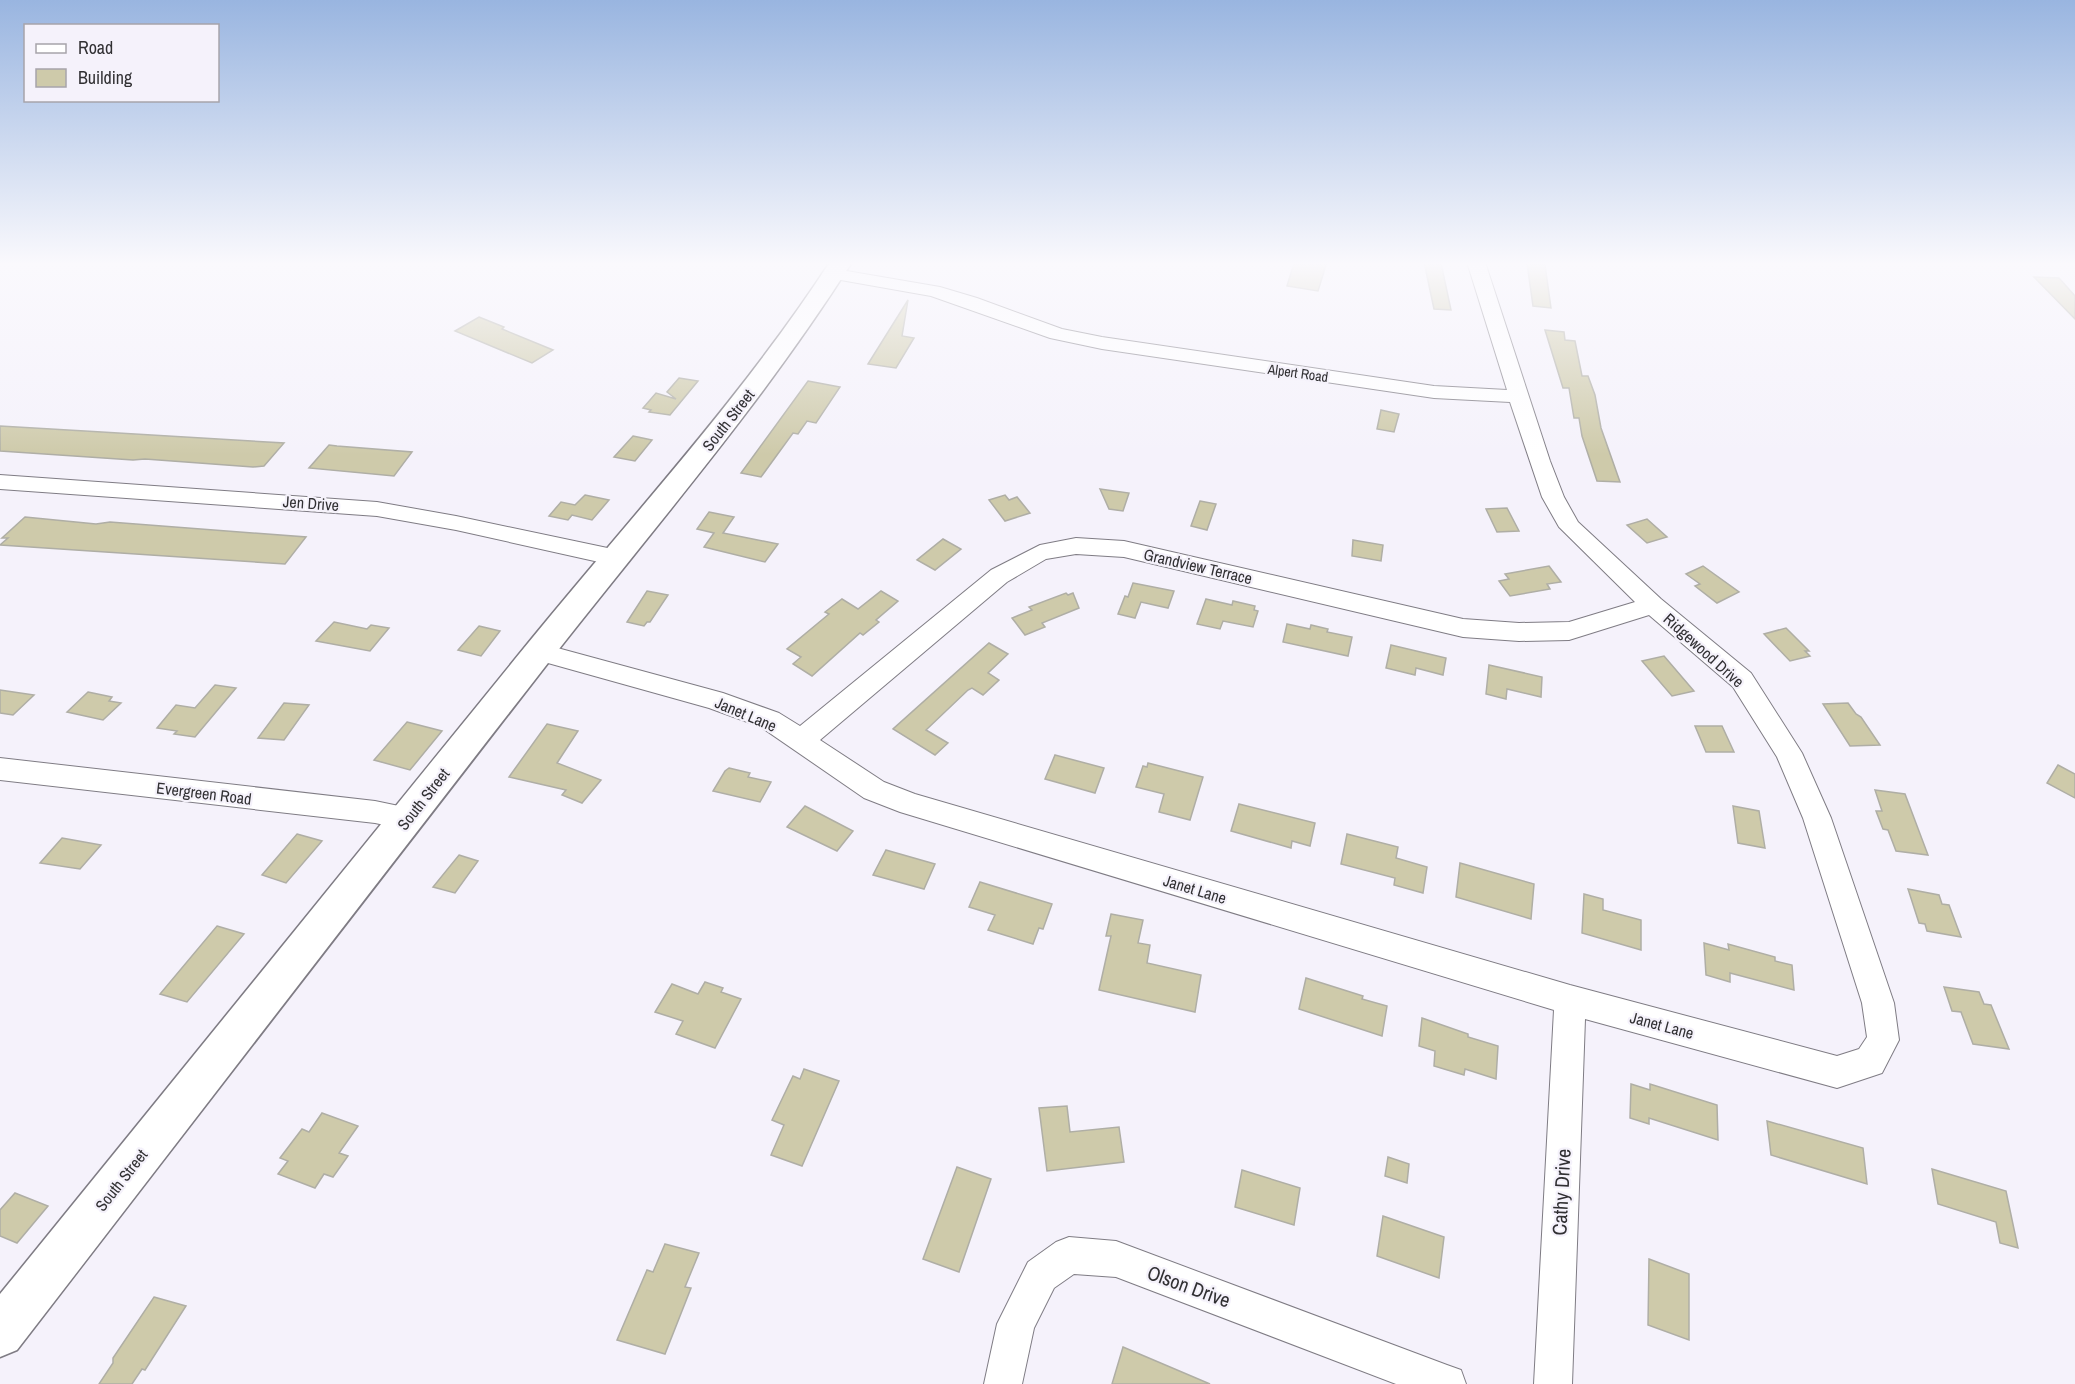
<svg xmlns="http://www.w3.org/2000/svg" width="2075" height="1384" viewBox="0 0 2075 1384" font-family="'Archivo Narrow',sans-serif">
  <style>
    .building { fill: #cecaaa; stroke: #afaea5; stroke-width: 1.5 }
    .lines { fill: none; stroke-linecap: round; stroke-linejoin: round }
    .street-casing { stroke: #7f7c84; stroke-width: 2 }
    .secondary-casing { stroke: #7f7c84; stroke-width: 3 }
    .street { fill: #fff; fill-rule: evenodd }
    .secondary { fill: #fff; fill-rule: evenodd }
    .labels { text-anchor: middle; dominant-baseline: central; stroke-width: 4.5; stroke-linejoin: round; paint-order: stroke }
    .far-street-label { font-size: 14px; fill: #313033; stroke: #f5f2fb }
    .street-label { font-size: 16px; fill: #313033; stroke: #f5f2fb }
    .near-street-label { font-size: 20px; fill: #313033; stroke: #f5f2fb }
  </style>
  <rect width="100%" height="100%" fill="#f5f2fb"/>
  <g class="building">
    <path d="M1301,262h26l-9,29 -31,-5 7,-23 6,1z"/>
    <path d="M1424,262l17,1 10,47 -17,-1z"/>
    <path d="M1527,263l18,2 6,43 -18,-2z"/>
    <path d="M2034,277l25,1 16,18v23z"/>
    <path d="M908,300l-6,36 12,2 -18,30 -28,-4z"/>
    <path d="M479,317l25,10 -2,2 51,21 -21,13 -77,-32z"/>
    <path d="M1545,330l19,2 1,8 10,1 7,35h6l7,19 6,33 19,54 -23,-1 -15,-45 -3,-18h-5l-5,-30h-6z"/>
    <path d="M679,378l19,3 -28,34 -21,-3 2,-2 -8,-2 13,-15 20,6 -9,-7z"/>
    <path d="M808,381l32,6 -24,36 -9,-2 -9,13 -5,-1 -32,44 -20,-4z"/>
    <path d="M1381,410l18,4 -5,18 -17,-3z"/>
    <path d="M0,426l85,5 199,12 -20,23 -11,1 -108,-8 -12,1 -133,-9z"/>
    <path d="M633,436l19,4 -17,21 -21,-4z"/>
    <path d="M329,445l8,1 75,6 -18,24 -85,-8z"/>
    <path d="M1100,489l29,4 -6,18 -14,-2z"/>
    <path d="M585,495l24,5 -17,20 -20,-5 -4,5 -19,-4 12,-14 14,3z"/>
    <path d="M1005,495l4,5 8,-3 13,16 -25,8 -16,-21z"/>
    <path d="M1200,501l16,3 -9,26 -16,-4z"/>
    <path d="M1507,508l12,23 -22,1 -11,-23z"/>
    <path d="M709,512l25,5 -11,16 55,11 -13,18 -61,-15 10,-14 -17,-4z"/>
    <path d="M25,517l71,7 14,-2 196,15 -21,27 -285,-19 8,-7h-6z"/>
    <path d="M1647,519l20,18 -20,6 -20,-18z"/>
    <path d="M943,539l18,10 -26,21 -18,-10z"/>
    <path d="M1353,540l30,5 -2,16 -29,-5z"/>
    <path d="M1549,566l12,16 -14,2 3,5 -40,7 -11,-15 10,-2 -4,-5z"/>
    <path d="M1703,566l36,26 -22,11 -22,-17 5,-2 -14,-10z"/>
    <path d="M1133,583l41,8 -6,17 -27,-6 -6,16 -17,-4 7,-18 3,1z"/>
    <path d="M647,591l21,4 -18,27h-3l-3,4 -17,-4z"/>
    <path d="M881,591l17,10 -22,19 3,2 -16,13 -3,-2 -48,43 -19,-12 8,-7 -14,-8 42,-35 -4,-2 17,-13 16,10z"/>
    <path d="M1066,593l2,2 5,-2 6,15 -37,15 3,4 -20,8 -13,-17 20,-8 -3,-3z"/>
    <path d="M1206,599l26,6 1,-4 22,5 -1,4 4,1 -5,16 -30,-6 -3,8 -23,-5z"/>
    <path d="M334,622l33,7 4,-4 18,3 -19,23 -54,-10z"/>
    <path d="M1287,624l23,5 1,-4 17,4 -1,3 25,5 -4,19 -65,-14z"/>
    <path d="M479,626l21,5 -19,25 -23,-6z"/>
    <path d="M1786,628l23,23h-4l5,5 -20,5 -26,-27z"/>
    <path d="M989,643l19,11 -20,19 11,7 -16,15 -11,-7 -4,2 -42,40 22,13 -13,12 -42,-26z"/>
    <path d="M1391,645l55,13 -3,17 -27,-7 -1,7 -29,-7z"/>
    <path d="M1664,656l30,35 -22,5 -30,-35z"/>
    <path d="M1489,665l53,12 -1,20 -34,-8 -1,10 -20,-5z"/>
    <path d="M215,685l21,3 -41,49 -21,-3 3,-3 -20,-3 19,-23 19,3z"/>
    <path d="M0,690l34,5 -21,20 -13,-2z"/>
    <path d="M88,692l24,5 -3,4 12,2 -18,17 -36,-8z"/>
    <path d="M284,703l25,2 -25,35 -26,-2z"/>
    <path d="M1848,703l8,11 5,3 19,28 -30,1 -27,-42z"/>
    <path d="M407,722l35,9 -32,39 -36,-10z"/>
    <path d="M547,724l31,7 -21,32 44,17 -19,23 -20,-8 4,-5 -57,-13z"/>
    <path d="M1695,726h27l12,26h-28z"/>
    <path d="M1055,755l49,13 -9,25 -50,-14z"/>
    <path d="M1148,763l55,14 -13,43 -31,-8 5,-18 -28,-7 7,-21 4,1z"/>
    <path d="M2058,765l17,9v24l-28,-15z"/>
    <path d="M729,768l21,5 -2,4 23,5 -11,20 -47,-11 12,-20z"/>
    <path d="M1875,790l30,4 23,61 -32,-4 -8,-21 -5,-1 -7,-18h6z"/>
    <path d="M1239,804l76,19 -5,23 -18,-5 -1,7 -60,-17z"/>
    <path d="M805,806l48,25 -16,20 -50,-24z"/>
    <path d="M1733,806l26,5 6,37 -27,-5z"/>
    <path d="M297,834l25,7 -36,42 -24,-8z"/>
    <path d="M1347,834l51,13 -2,11 31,9 -4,26 -29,-8 1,-7 -54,-14z"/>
    <path d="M62,838l39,7 -21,24 -40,-6z"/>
    <path d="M886,850l49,14 -11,25 -51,-14z"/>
    <path d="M459,855l19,6 -23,32 -22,-6z"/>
    <path d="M1460,863l74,21 -3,35 -75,-22z"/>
    <path d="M980,882l72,22 -9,25 -4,-1 -6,16 -45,-14 7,-15 -26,-8z"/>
    <path d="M1908,889l31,6 3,9 7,1 12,32 -34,-6 -2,-7 -6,-1z"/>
    <path d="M1584,894l19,5v11l38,10v30l-59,-17z"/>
    <path d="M1111,914l32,6 -5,23 12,2 -3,18 54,12 -6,37 -96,-22 12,-54h-5z"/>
    <path d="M217,926l27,8 -57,68 -27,-8z"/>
    <path d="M1704,943l25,7 -1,-6 47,13v4l17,4 2,25 -64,-17v9l-24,-7z"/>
    <path d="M1306,978l57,18 -1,3 25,7 -5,30 -83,-27z"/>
    <path d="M705,982l18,6 -2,4 20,7 -26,49 -39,-14 7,-13 -28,-9 17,-28 26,10z"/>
    <path d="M1944,987l35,5 5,12 7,1 18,44 -36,-5 -12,-32 -9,-1z"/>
    <path d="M1422,1018l46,16v3l30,9 -2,33 -31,-10 -1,6 -30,-9 1,-15 -16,-5z"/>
    <path d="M804,1069l35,12 -37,85 -31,-11 13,-30 -12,-5 21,-44 7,3z"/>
    <path d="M1631,1084l19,6v-6l67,21 1,35 -69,-22v6l-19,-6z"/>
    <path d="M1067,1106l3,26 49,-5 5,35 -77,9 -8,-63z"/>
    <path d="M322,1113l36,13 -19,27 9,3 -15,21 -9,-3 -9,14 -37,-14 10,-13 -8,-3 22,-29 7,3z"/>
    <path d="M1767,1121l96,27 4,36 -96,-29z"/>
    <path d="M1388,1157l21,7 -2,19 -22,-7z"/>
    <path d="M957,1167l34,12 -32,93 -36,-13z"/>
    <path d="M1932,1169l74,22 12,57 -18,-5 -4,-21 -58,-18z"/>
    <path d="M1242,1170l58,18 -6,37 -59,-18z"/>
    <path d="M15,1193l33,13 -31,37 -17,-7v-26z"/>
    <path d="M1383,1216l61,21 -5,41 -62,-22z"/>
    <path d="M665,1244l34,9 -14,34 6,1 -26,66 -48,-14 30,-70 6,2z"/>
    <path d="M1649,1259l40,15v66l-41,-15z"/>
    <path d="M154,1297l32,9 -41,64 -3,-1 -10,15h-33l14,-21v-5z"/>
    <path d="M1123,1347l87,37h-98z"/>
  </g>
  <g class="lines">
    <g class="street-casing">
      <g id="street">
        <path d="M1467,262h18l65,199 14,36 14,25 83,77 90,74 51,80 29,65 63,185 5,37 -17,33 -45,15 -252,-69 -13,365h-38l20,-374 -654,-198 -36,-14 -103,-71 -52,-19 -179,-50 -3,-6 3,-6 9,-3 184,50 56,20 21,13 191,-156 49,-25 36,-7 48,3 339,78 56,4 50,-1 66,-20 -76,-75 -17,-30 -32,-95 -76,-4 -332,-49 -52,-11 -119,-42 -96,-17 -6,-1 -3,-4 3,-4 6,-1 105,18 37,11 85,31 40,8 332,49 73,4zM1076,554l48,3 339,80 56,4 50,-1 80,-25 84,72 44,70 26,61 59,185 5,34 -8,12 -22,7 -267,-71 -655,-191 -31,-12 -64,-42 187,-158 39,-23z"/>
        <path d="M0,475l377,27 79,14 161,34 8,3 3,5 -3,5 -8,3 -161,-36 -79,-14 -377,-27z"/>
        <path d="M0,758l375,43 43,9 4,8 -4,8 -10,4 -33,-7 -375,-43z"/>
        <path d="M1069,1237l47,4 331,124 14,5 5,14h-70l-280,-107 -42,-3 -20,14 -20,40 -12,56h-38l13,-60 31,-62 28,-20z"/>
      </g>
    </g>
    <g class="secondary-casing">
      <path id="secondary" d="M830,262h22c-90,142 -200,268 -304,401 -178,228 -354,458 -531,687l-17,7v-63c175,-215 349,-431 524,-646 104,-128 216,-248 306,-386z"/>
    </g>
    <use href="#street" class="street"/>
    <use href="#secondary" class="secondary"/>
  </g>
  <linearGradient id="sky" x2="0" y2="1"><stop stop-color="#99b5e0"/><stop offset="0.58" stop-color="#faf9fd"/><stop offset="1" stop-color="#faf9fd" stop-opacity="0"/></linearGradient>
  <rect width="2075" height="455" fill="url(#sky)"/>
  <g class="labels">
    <g class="far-street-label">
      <text transform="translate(1298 373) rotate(8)">Alpert Road</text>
    </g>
    <g class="street-label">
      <text transform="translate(728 420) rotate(-52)">South Street</text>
      <text transform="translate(311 503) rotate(4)">Jen Drive</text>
      <text transform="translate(1198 566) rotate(13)">Grandview Terrace</text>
      <text transform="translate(1704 650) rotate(42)">Ridgewood Drive</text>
      <text transform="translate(746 714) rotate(23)">Janet Lane</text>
      <text transform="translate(204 793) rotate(7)">Evergreen Road</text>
      <text transform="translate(423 799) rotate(-52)">South Street</text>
      <text transform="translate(1195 889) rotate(17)">Janet Lane</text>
      <text transform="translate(1662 1025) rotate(15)">Janet Lane</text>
      <text transform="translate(121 1180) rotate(-52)">South Street</text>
    </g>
    <g class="near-street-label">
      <text transform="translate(1561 1192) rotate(-87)">Cathy Drive</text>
      <text transform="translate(1189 1286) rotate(20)">Olson Drive</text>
    </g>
  </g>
  <rect x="24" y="24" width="195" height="78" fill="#f5f2fb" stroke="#a7a4ab" stroke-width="1.5"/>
  <rect x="36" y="44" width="30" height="9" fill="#ffffff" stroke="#a7a4ab" stroke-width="1.5"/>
  <text x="78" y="54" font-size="18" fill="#313033">Road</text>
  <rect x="36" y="69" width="30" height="18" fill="#cecaaa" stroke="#a7a4ab" stroke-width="1.5"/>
  <text x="78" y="84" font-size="18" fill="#313033">Building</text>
</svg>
